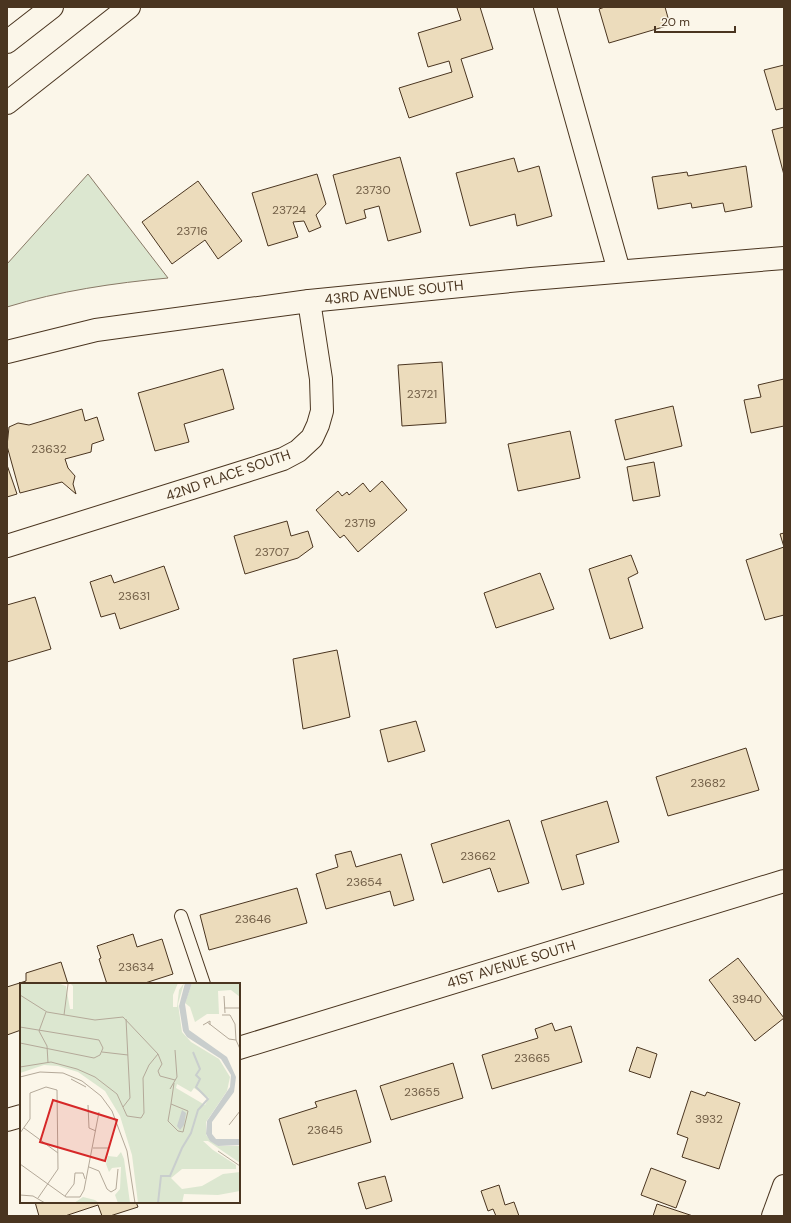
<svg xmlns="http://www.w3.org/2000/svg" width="791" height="1223" viewBox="0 0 791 1223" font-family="'DM Sans',sans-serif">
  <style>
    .green { fill: #dce7d0; stroke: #887966 }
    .building { fill: #ecdcbc; stroke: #4a3520 }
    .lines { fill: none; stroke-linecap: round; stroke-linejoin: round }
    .lane-casing { stroke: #4a3520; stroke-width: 14 }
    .street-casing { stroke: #4a3520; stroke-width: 24 }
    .highway-casing { stroke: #4a3520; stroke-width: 24 }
    .lane { stroke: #fbf6e9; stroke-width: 12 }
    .street { stroke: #fbf6e9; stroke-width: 22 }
    .highway { stroke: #fbf6e9; stroke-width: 22 }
    .labels { text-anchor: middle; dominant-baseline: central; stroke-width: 3; stroke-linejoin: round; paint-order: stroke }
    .number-label { font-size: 12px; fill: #725f47 }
    .street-label { font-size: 14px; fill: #4a3520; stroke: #fbf6e9 }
    .inset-river { fill: none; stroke: #c9cecd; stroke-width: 2 }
    .inset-road { fill: none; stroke: #b4a999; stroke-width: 1 }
    .view { fill: #d62828; fill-opacity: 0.15; stroke: #d62828; stroke-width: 2 }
    .inset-edge { fill: none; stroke: #4a3520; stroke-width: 2 }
  </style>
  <rect width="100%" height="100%" fill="#fbf6e9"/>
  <path class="green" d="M88,174l80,104c-54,5 -109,13 -161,29v-43z"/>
  <g class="building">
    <path d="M460,7h20l13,42 -32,10 12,38 -64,21 -10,-30 53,-16 -3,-11 -21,6 -10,-34 43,-13 -4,-12z"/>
    <path d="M605,7h60l5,18 -61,18 -10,-34z"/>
    <path d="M784,65v43l-8,2 -12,-40z"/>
    <path d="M784,127v48l-12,-45z"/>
    <path d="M400,157l21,75 -33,9 -9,-35 -15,4 2,8 -20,6 -13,-49z"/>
    <path d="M514,158l4,14 21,-6 13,50 -35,10 -2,-12 -45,12 -14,-53z"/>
    <path d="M746,166l6,41 -27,5 -2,-9 -31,5 -1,-5 -33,6 -6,-32 35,-5 1,4z"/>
    <path d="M317,174l9,30 -10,11 5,12 -12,5 -5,-11 -11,1 5,15 -30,9 -16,-53z"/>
    <path d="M198,181l44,60 -24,18 -13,-19 -33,24 -30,-42z"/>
    <path d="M442,362l4,61 -44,3 -4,-61z"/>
    <path d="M223,369l11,40 -50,15 5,18 -34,9 -17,-58z"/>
    <path d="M784,379v47l-33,7 -7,-33 17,-3 -3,-12z"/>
    <path d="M673,406l9,40 -57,14 -10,-40z"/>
    <path d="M82,409l3,12 12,-4 7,23 -12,4 -1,8 -26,7 3,9 7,8 -2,8 3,10 -14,-12 -42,11 -13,-47 2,-19 9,-4 11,2z"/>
    <path d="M570,431l10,47 -62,13 -10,-47z"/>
    <path d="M654,462l6,34 -27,5 -6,-34z"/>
    <path d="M7,465l10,29 -10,3z"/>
    <path d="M382,481l25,29 -49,42 -14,-17 -4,3 -24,-28 22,-19 4,5 5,-4 2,3 14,-12 7,9z"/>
    <path d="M287,521l4,15 17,-5 5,16 -15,11 -53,16 -11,-38z"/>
    <path d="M784,533v82l-19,5 -19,-60 38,-13 -4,-13z"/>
    <path d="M631,555l7,18 -10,5 15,50 -33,11 -21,-70z"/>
    <path d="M164,566l15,43 -59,20 -5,-16 -14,4 -11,-35 21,-7 3,8z"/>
    <path d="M540,573l14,36 -58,19 -12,-35z"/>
    <path d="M35,597l16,52 -44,13v-57z"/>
    <path d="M337,650l13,67 -47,12 -10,-70z"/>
    <path d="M416,721l9,30 -37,11 -8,-32z"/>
    <path d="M746,748l13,42 -91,26 -12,-39z"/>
    <path d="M607,801l12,41 -43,13 8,29 -22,6 -21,-69z"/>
    <path d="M509,820l20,63 -31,9 -8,-24 -47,15 -12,-39z"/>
    <path d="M351,851l5,16 45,-13 13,46 -20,6 -4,-15 -64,18 -10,-35 22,-7 -3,-12z"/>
    <path d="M297,888l10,35 -98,27 -9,-35z"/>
    <path d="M133,934l4,13 25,-8 11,35 -31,10h-35l-8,-25 2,-1 -4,-12z"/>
    <path d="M738,958l46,60 -29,23 -46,-61z"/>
    <path d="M61,962l7,22h-47v46l-14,5v-48l19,-6v-8z"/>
    <path d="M552,1023l3,8 16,-5 11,36 -90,27 -10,-34 56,-17 -3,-9z"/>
    <path d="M637,1047l20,7 -7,24 -21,-7z"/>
    <path d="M453,1063l10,35 -72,22 -11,-34z"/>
    <path d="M356,1090l15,52 -78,23 -14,-46 38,-12 -2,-5z"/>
    <path d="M691,1091l14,5 2,-4 33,11 -21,66 -37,-12 6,-19 -11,-4z"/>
    <path d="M651,1168l35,13 -10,27 -35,-13z"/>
    <path d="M385,1176l7,25 -26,8 -8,-26z"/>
    <path d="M499,1185l6,20 9,-3 5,14h-23l-3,-7 -5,2 -7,-20z"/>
    <path d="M35,1202h101l2,5 -28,9h-8l-4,-11 -33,11h-26z"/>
    <path d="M657,1204l36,12h-40z"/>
  </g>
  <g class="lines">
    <g class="lane-casing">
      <path id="lane" d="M181,916l23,68"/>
    </g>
    <g class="street-casing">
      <g id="street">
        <path d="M545,7l74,264"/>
        <path d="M7,352l89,-22 213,-29 222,-22 253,-21"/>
        <path d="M7,546l239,-75 37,-12 15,-8 14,-13 6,-13 4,-14 -1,-32 -12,-78"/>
        <path d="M239,1048l545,-167"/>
        <path d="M7,1120l14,-4"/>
        <path d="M773,1216l11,-30"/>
      </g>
    </g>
    <g class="highway-casing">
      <g id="highway">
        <path d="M7,42l45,-35"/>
        <path d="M7,103l122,-96"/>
      </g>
    </g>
    <use href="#lane" class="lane"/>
    <use href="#street" class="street"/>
    <use href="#highway" class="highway"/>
  </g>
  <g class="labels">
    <g class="number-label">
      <text x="373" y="190">23730</text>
      <text x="289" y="210">23724</text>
      <text x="192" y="231">23716</text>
      <text x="422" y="394">23721</text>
      <text x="49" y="449">23632</text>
      <text x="360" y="523">23719</text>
      <text x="272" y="552">23707</text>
      <text x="134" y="596">23631</text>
      <text x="708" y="783">23682</text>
      <text x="478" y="856">23662</text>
      <text x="364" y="882">23654</text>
      <text x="253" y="919">23646</text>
      <text x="136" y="967">23634</text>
      <text x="747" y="999">3940</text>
      <text x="532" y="1058">23665</text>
      <text x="422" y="1092">23655</text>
      <text x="709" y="1119">3932</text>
      <text x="325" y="1130">23645</text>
    </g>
    <g class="street-label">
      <text transform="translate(394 292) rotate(-6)">43RD AVENUE SOUTH</text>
      <text transform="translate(228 475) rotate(-19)">42ND PLACE SOUTH</text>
      <text transform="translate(511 964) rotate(-17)">41ST AVENUE SOUTH</text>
    </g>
  </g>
  <g transform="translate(20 983)">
    <rect width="220" height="220" fill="#fbf6e9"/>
    <path d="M0,0h37l9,3 4,23h3v-23l-3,-3h108l-5,12v12h4l2,-17 5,-7 -6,21 4,28 9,10 28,17 11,18 -3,14 -21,31v13l12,11h22v17l-32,-22h-5l10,9 23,15v4h-54l-11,9 11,11 20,-3 21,-12 17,-2v19l-22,4 -34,-1 -2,9h-44l-6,-48 -12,-39 -15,-25 -27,-19 -20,-6 -14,-1 -24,8zM157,101l14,8 3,-4 15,10 -4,7 -29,-17zM172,0h48v14l-9,-7 -13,1 1,23h-12l-12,8 -5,-15 -5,-4zM101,169l3,7 6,44h-12l-3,-8 5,-6 1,-22 -9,1 -3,4 -3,-8 2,-8 9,1zM63,214l12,3 4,3h-25z" fill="#dce7d0" fill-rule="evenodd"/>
    <path d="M165,0h7l-7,21 4,26 38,27 9,20 -2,15 -22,30v12l4,5h24v6l-22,1 -8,-5 -4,-7 1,-13 23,-34 1,-12 -10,-16 -34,-22 -4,-6 -4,-25zM162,127l4,3 -2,12 -4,5 -3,-4z" fill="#c9cecd"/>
    <path class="inset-river" d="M138,220l3,-27h9l12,-28 9,-15 7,-23 10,-11 -12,-12 4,-8 -4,-4 4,-6 -7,-17"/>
    <path class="inset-road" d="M0,12l27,17 48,8 28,-3 35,37 4,10 -4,7 2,5 15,4M204,13l1,17M204,25h16M26,29l-7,19 8,15 1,17M44,32l4,-31M202,32h8l5,9 1,16 4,9M187,39l22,17 7,1M183,42l7,-4v4M0,44l79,13 4,8 -3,7 -6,3 -74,-15M82,69l26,3M0,84l31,-5 26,7 18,8 22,17 10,22 14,2 3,-5 -1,-35 6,-13 9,-11M0,94l20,-5 23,1 19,8 19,15 11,15 15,40 8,52M51,96l15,8M150,106l7,-12 -2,-27M151,121l-3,17 10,10 5,1 5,-21 -17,-7 3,-21M68,122l1,23 7,3M103,124l7,-9 -4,-79M209,142l11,-14M4,145l34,25M0,150l10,-14v-26l16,-6 11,3 1,79 -20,29M73,165h16M198,168l22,15M0,181l46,33h14l4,-7 15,-78M69,184l10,4 8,18 4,3 5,-3 2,-20M0,212l13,1 12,7M45,213l9,-12 1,-11h8l2,6"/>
    <path class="view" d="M33,117l64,20 -12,41 -65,-19z"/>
    <rect width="220" height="220" class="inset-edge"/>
  </g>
  <rect width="791" height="1223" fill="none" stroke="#4a3520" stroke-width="16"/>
  <path d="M655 26v6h80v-6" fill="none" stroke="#4a3520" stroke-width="2"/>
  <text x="661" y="26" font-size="12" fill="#4a3520" stroke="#fbf6e9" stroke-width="3" paint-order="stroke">20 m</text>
</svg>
